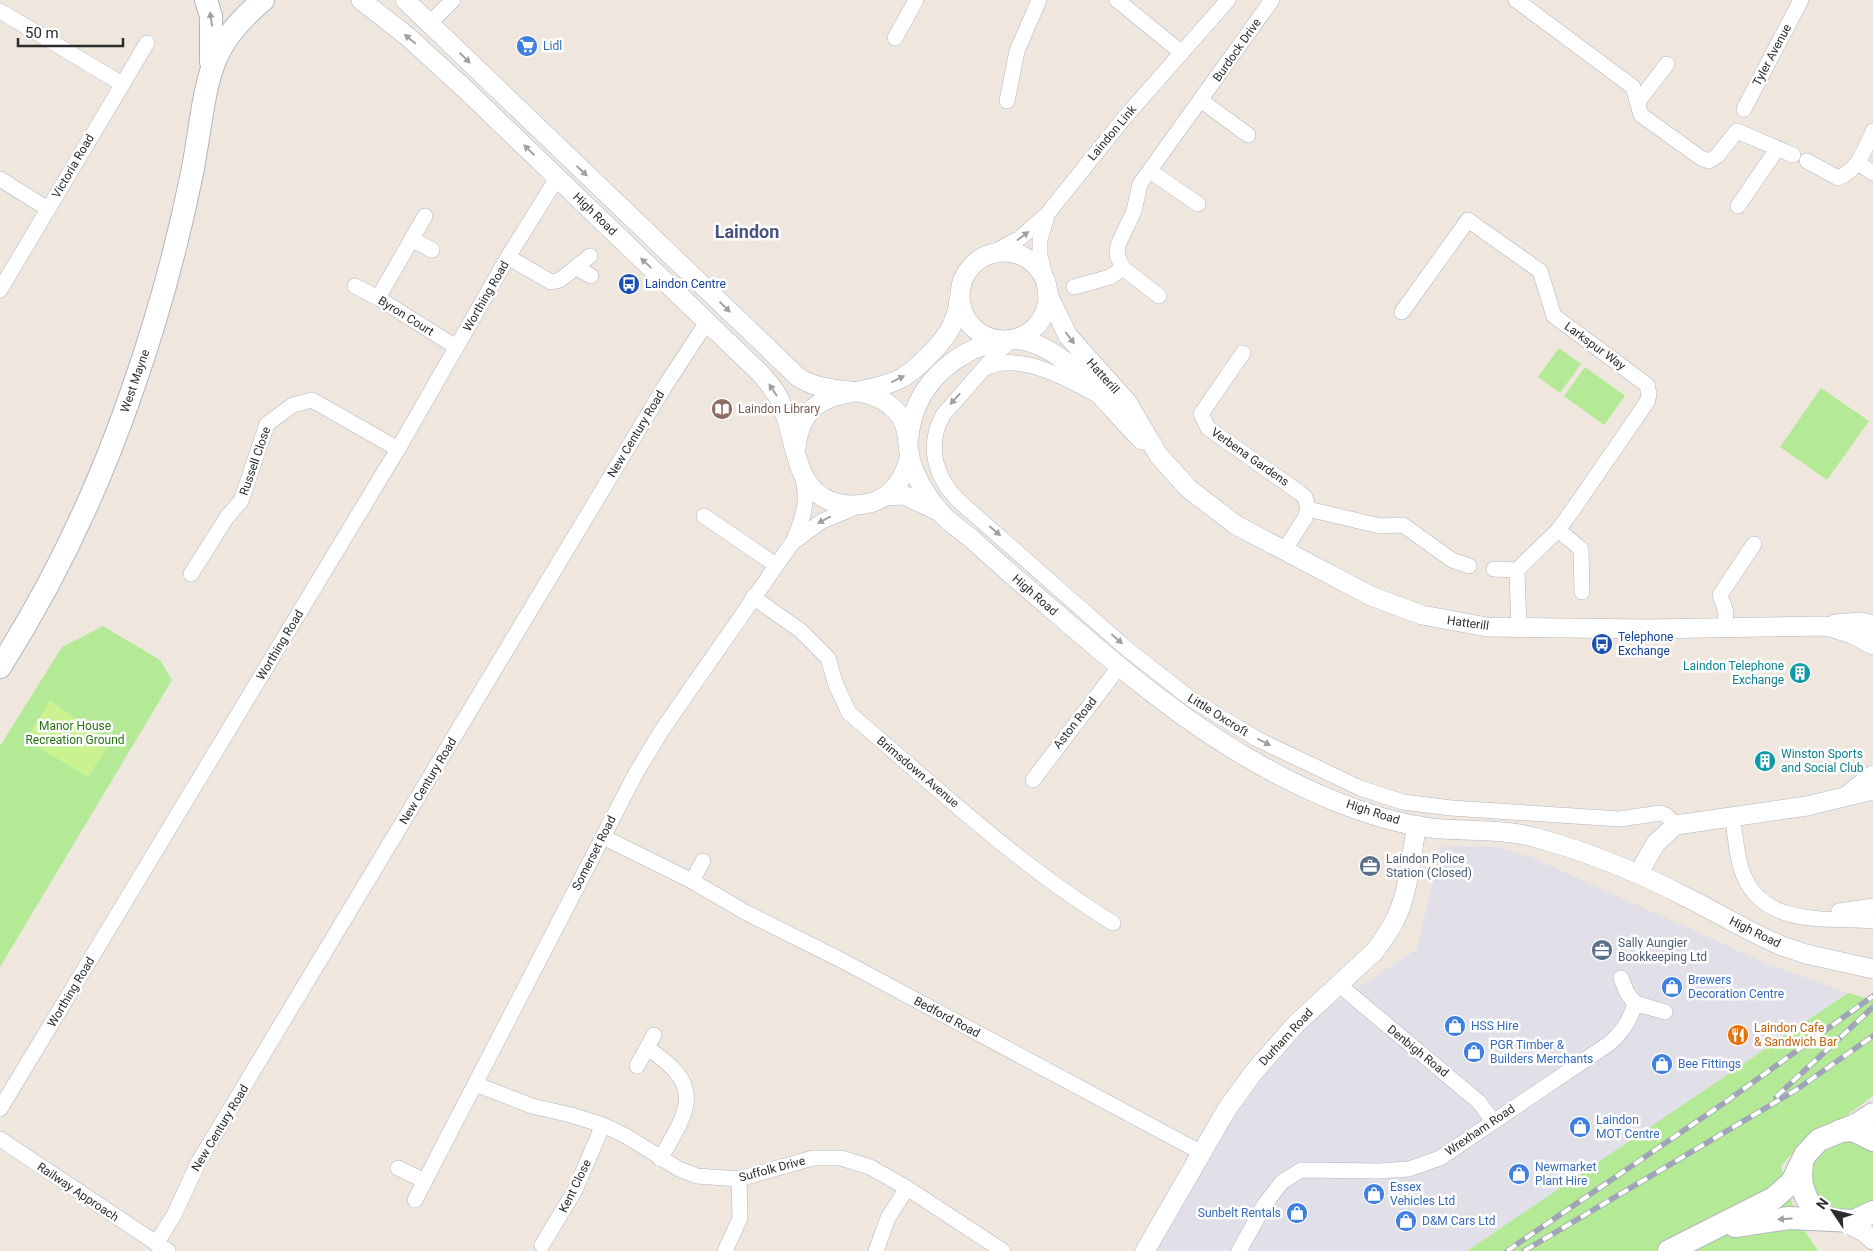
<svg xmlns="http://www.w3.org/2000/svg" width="1873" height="1251" viewBox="0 0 1873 1251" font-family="Roboto,sans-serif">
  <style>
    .industrial { fill: #e1dfe7 }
    .green { fill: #b4ea96 }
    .pitch { fill: #caf291 }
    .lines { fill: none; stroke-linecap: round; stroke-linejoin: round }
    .minor-casing { stroke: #b2b5c1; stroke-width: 16 }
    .tertiary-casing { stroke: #b2b5c1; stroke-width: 20 }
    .secondary-casing { stroke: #b2b5c1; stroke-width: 24 }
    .minor { stroke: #fff; stroke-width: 15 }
    .tertiary { stroke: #fff; stroke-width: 19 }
    .secondary { stroke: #fff; stroke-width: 22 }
    .rail-casing { stroke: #a0a4b8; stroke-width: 5.5 }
    .rail { stroke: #fff; stroke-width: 4; stroke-dasharray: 11; stroke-linecap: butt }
    .oneway { fill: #a0a0a0 }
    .labels { text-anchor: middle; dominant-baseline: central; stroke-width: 5; stroke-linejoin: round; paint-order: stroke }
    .shop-label { font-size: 12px; fill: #366cbe; stroke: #fff; text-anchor: start }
    .street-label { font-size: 12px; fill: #2c2c2c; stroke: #fff }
    .transit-label { font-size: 12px; fill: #164399; stroke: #fff; text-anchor: start }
    .education-label { font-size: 12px; fill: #785e54; stroke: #fff; text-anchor: start }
    .culture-label { font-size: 12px; fill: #0d838f; stroke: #fff; text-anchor: end }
    .park-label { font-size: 12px; fill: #297214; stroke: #fff }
    .service-label { font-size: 12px; fill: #4e5e75; stroke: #fff; text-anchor: start }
    .food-label { font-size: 12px; fill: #c56008; stroke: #fff; text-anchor: start }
    .district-label { font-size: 18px; font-weight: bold; fill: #485382; stroke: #fff }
  </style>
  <rect width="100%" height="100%" fill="#efe7de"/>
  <path class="industrial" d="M1444,846l52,1 35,10 237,107 80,29 -140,98 -239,160h-314l64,-113 63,-87 41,-40 94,-62 23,-99z"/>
  <g class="green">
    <path d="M1559,348l22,16 -21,29 -22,-16z"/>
    <path d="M1585,367l40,29 -21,29 -40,-29z"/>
    <path d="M1821,388l48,33 -42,59 -47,-33z"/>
    <path d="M103,626l57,34 12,20 -172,287v-221l62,-99z"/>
    <path d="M1848,993l25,7v96l-27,20 -35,17 -30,33 17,55 20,30h-351z"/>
    <path d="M1843,1139l23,6 7,6v49c-39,37 -85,-24 -51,-51 5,-4 15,-7 21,-10z"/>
  </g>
  <path class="pitch" d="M50,700l60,43 -22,34 -62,-37z"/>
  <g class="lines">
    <g class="minor-casing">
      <g id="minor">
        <path d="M1117,0l65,53"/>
        <path d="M1516,0l117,87 8,28 60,43 8,3 8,-5 20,-25 56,24"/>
        <path d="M0,11l122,73"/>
        <path d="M429,24l24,-24"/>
        <path d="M895,38l21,-38"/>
        <path d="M1007,101l10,-50 22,-51"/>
        <path d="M1202,101l46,34"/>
        <path d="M1638,102l29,-38"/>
        <path d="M1744,109l57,-109"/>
        <path d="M1807,161l31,17c21,-9 26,-27 35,-47"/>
        <path d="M1858,163l15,10"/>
        <path d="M1150,171l48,33"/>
        <path d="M0,179l48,30"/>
        <path d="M1738,206l39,-57"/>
        <path d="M413,240l19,10"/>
        <path d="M994,252l26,-14 25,-22"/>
        <path d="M508,257l43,25 9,-2 30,-24"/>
        <path d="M577,268l14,8"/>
        <path d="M1047,284l-7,-29v-16l8,-26 77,-96 103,-117"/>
        <path d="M355,286l23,12 78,49"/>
        <path d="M1074,287l36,-10 13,-9"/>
        <path d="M0,290l147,-247"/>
        <path d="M1159,296l-36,-28 -6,-13 1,-10 16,-34 6,-27 132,-184"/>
        <path d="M378,298l47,-82"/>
        <path d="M1402,312l66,-92 72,51 14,45 93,69 2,9 -2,8 -75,109 -14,19 -41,40 2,59"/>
        <path d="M1013,339l-14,12 -56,64c-17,31 -8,63 17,87l167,147 64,50 66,40 103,49 43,14 48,6 169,11 40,-6 6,2 10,10"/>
        <path d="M1243,353l-42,61 7,14 92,65 5,4 3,12 72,17 23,-1 49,35 17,6"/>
        <path d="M986,368c30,-17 81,10 109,26"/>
        <path d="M704,516l72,49"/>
        <path d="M1558,530l23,19 1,43"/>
        <path d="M794,539c10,-22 15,-40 8,-64"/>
        <path d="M1284,551l21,-33 3,-9"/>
        <path d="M1494,569l23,1"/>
        <path d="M191,574l36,-57 14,-16 26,-77 26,-19 19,-5 86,49"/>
        <path d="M753,597l48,34 27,27 8,27 13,28c86,73 168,151 264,210"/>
        <path d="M1725,627l1,-15 -6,-17 34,-51"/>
        <path d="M1033,780l86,-113"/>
        <path d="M1732,816c4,19 4,43 12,60 22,52 84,41 129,45"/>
        <path d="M603,837l89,44 53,31 98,49 359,192"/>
        <path d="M692,881l11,-20"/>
        <path d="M1839,911l34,-5"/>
        <path d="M1621,978l6,15 8,10"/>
        <path d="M1338,984l141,118 14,19"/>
        <path d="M654,1035l-7,13c57,37 44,59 13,111"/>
        <path d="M637,1066l10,-18"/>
        <path d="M475,1084l57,22 39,9 32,10 23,11 53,33 18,7 42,3 74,-21h28l29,9 37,21 96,63"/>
        <path d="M0,1109l398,-660 110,-192 49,-79"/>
        <path d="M0,1139l168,112"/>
        <path d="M398,1168l27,13"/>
        <path d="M415,1200l221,-427 26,-43 130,-187 30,-22 34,-14"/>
        <path d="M156,1244l18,-29 25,-54 466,-775 42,-64"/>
        <path d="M542,1245l32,-53 29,-67"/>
        <path d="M725,1251l15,-33 -1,-39"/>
        <path d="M876,1251l12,-33 19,-30"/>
        <path d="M1239,1251l26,-47 17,-22 19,-12 78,1 30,-2 31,-11 170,-115c12,-11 21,-23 25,-40l30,9"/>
      </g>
    </g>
    <g class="tertiary-casing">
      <g id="tertiary">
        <path d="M361,0l46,36 58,53 295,284c8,9 16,18 20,28 17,35 11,86 53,101 13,4 24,4 37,1 23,-6 35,-27 40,-48"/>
        <path d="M405,0l393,377c29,20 68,6 94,30 20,18 13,34 19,55 6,18 17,37 30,51 9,10 21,18 32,27 22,20 44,40 67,59 66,57 132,115 208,159 53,31 121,62 183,70 35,4 71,0 106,10 52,14 102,35 149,59 32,16 63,35 96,49l24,8 67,15"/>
        <circle cx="1004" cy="296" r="44"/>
        <path d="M1048,295l20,41 59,66 32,54 30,33 47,36 135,71 51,19 65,12 160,2 179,-3 26,8 21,11"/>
        <path d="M1013,339c54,4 92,66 129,101"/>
        <path d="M909,437c5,-51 43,-85 92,-97"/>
        <path d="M796,448c7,-66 61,-48 104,-69 13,-7 25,-19 35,-30 14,-15 22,-29 24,-50"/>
        <path d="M885,496l19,-1 34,16"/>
        <path d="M1835,624l26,-2 12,3"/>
        <path d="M1850,793l23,-18"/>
        <path d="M1638,874l18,-31 20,-18 131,-19 66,-16"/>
        <path d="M1844,1222l20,10 9,8"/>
        <path d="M1145,1251l82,-142 26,-36 43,-49 79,-73c7,-11 16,-21 21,-33 13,-27 15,-63 21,-93"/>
      </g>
    </g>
    <g class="secondary-casing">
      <g id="secondary">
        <path d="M206,0l5,16v46"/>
        <path d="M0,667c54,-85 99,-180 132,-276 25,-71 45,-144 60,-218 7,-33 11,-86 24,-115 10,-23 28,-42 47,-58"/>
        <path d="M1840,1131l13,-1 20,10"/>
        <path d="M1802,1164c-4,26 6,46 31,56"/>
        <path d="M1735,1226l54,-8 65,3 19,-9"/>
        <path d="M1669,1251l105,-53 18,-16 13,-27 14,-15 39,-16 15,-10"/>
      </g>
    </g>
    <use href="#minor" class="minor"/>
    <use href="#tertiary" class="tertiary"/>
    <use href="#secondary" class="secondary"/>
    <g class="rail-casing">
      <g id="rail">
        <path d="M1776,1097l97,-90"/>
        <path d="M1507,1251l220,-150 146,-105"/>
        <path d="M1524,1251l272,-161 77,-54"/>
      </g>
    </g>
    <use href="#rail" class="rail"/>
  </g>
  <defs><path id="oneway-solid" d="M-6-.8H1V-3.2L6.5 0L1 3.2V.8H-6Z" transform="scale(1.25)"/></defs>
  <g class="oneway">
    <use href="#oneway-solid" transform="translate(211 19) rotate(-98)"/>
    <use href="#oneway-solid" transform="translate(410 39) rotate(-140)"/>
    <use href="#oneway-solid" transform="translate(465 58) rotate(44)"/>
    <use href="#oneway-solid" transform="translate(529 150) rotate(-136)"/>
    <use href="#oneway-solid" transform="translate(582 171) rotate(43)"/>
    <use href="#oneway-solid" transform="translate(1023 236) rotate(-37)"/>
    <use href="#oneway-solid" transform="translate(646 263) rotate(-137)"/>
    <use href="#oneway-solid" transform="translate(725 307) rotate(44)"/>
    <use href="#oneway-solid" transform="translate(1070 338) rotate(53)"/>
    <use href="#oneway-solid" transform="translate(898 379) rotate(-26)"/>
    <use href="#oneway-solid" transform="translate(773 390) rotate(-123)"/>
    <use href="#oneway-solid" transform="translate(955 399) rotate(133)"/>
    <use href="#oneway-solid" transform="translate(824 520) rotate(152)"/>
    <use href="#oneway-solid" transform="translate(995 531) rotate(41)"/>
    <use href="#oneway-solid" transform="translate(1117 639) rotate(41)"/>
    <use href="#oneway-solid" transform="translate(1264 742) rotate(27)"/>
    <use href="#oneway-solid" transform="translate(1785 1219) rotate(176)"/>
  </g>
  <defs>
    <g id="supermarket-disc" transform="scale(1.125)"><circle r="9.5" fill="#3f7fe0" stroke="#fff"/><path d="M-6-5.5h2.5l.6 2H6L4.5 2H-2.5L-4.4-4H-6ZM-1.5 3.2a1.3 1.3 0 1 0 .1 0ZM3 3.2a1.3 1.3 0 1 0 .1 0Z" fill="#fff"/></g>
    <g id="bus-disc" transform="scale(1.125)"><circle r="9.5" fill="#1a4fb4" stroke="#fff"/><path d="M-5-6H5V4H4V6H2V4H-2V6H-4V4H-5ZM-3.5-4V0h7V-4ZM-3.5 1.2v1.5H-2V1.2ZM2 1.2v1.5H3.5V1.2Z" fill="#fff"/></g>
    <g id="library-disc" transform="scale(1.125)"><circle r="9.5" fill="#8d6e63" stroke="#fff"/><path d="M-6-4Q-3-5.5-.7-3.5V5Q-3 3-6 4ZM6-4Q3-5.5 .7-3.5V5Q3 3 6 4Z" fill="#fff"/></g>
    <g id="building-disc" transform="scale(1.125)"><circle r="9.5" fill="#0f9aa8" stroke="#fff"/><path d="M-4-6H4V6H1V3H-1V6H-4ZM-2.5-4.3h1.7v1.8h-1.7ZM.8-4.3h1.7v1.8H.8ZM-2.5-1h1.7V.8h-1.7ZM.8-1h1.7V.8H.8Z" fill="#fff"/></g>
    <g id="office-disc" transform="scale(1.125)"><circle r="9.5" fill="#5c6f8a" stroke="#fff"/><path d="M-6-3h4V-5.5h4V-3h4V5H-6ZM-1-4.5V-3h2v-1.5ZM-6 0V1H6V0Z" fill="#fff"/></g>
    <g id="shop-disc" transform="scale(1.125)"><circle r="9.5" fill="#3f7fe0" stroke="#fff"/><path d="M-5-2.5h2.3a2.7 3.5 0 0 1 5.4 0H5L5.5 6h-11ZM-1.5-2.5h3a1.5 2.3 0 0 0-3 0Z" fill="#fff"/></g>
    <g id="restaurant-disc" transform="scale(1.125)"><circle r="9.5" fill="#e8710a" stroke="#fff"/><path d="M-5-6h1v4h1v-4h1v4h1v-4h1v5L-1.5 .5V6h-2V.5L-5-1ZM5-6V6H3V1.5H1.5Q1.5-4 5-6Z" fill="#fff"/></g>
  </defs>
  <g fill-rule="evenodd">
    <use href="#supermarket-disc" x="527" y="46"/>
    <use href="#bus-disc" x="629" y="284"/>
    <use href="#library-disc" x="722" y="409"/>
    <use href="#bus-disc" x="1602" y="644"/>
    <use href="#building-disc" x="1800" y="673"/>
    <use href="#building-disc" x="1765" y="761"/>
    <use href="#office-disc" x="1370" y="866"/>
    <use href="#office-disc" x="1602" y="950"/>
    <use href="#shop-disc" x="1672" y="987"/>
    <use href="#shop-disc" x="1455" y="1026"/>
    <use href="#restaurant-disc" x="1738" y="1035"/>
    <use href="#shop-disc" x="1474" y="1052"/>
    <use href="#shop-disc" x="1662" y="1064"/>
    <use href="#shop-disc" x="1580" y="1127"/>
    <use href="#shop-disc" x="1519" y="1174"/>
    <use href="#shop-disc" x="1374" y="1194"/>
    <use href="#shop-disc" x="1297" y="1213"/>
    <use href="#shop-disc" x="1406" y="1221"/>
  </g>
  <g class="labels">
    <g class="shop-label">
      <text x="543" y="46">Lidl</text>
      <text x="1688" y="980">Brewers<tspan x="1688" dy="14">Decoration Centre</tspan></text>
      <text x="1471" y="1026">HSS Hire</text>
      <text x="1490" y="1045">PGR Timber &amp;<tspan x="1490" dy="14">Builders Merchants</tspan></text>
      <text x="1678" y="1064">Bee Fittings</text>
      <text x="1596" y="1120">Laindon<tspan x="1596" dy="14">MOT Centre</tspan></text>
      <text x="1535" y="1167">Newmarket<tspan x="1535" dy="14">Plant Hire</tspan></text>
      <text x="1390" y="1187">Essex<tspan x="1390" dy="14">Vehicles Ltd</tspan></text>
      <text x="1281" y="1213" text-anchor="end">Sunbelt Rentals</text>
      <text x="1422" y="1221">D&amp;M Cars Ltd</text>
    </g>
    <g class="street-label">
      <text transform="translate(1237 50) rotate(-55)">Burdock Drive</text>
      <text transform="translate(1772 55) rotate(-62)">Tyler Avenue</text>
      <text transform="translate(1112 133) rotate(-50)">Laindon Link</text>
      <text transform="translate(73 166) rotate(-60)">Victoria Road</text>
      <text transform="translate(595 214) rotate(44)">High Road</text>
      <text transform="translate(486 296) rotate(-60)">Worthing Road</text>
      <text transform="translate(406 316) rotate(32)">Byron Court</text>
      <text transform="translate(1595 346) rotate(36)">Larkspur Way</text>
      <text transform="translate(1103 376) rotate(48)">Hatterill</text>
      <text transform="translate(135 381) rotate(-71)">West Mayne</text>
      <text transform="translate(636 434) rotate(-59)">New Century Road</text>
      <text transform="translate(1250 457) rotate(35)">Verbena Gardens</text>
      <text transform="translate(255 461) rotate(-71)">Russell Close</text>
      <text transform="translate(1035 595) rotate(41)">High Road</text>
      <text transform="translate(1468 623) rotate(8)">Hatterill</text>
      <text transform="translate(280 645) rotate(-59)">Worthing Road</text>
      <text transform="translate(1218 715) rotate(32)">Little Oxcroft</text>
      <text transform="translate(1075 723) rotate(-52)">Aston Road</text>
      <text transform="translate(918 772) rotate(40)">Brimsdown Avenue</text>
      <text transform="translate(428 781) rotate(-59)">New Century Road</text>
      <text transform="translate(1373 812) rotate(18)">High Road</text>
      <text transform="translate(594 853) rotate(-63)">Somerset Road</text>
      <text transform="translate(1755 932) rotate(26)">High Road</text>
      <text transform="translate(71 992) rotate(-59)">Worthing Road</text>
      <text transform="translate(947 1017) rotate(28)">Bedford Road</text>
      <text transform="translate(1286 1037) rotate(-47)">Durham Road</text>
      <text transform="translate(1418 1051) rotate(39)">Denbigh Road</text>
      <text transform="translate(220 1128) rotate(-59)">New Century Road</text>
      <text transform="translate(1480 1130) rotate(-34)">Wrexham Road</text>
      <text transform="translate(772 1169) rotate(-15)">Suffolk Drive</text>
      <text transform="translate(575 1186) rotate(-64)">Kent Close</text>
      <text transform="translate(78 1192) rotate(34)">Railway Approach</text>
    </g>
    <g class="transit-label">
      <text x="645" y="284">Laindon Centre</text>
      <text x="1618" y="637">Telephone<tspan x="1618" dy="14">Exchange</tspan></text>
    </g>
    <g class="education-label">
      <text x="738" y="409">Laindon Library</text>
    </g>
    <g class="culture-label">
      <text x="1784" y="666">Laindon Telephone<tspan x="1784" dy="14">Exchange</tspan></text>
      <text x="1781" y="754" text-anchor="start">Winston Sports<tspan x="1781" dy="14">and Social Club</tspan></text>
    </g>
    <g class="park-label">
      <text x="75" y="726">Manor House<tspan x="75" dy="14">Recreation Ground</tspan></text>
    </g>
    <g class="service-label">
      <text x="1386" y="859">Laindon Police<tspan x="1386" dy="14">Station (Closed)</tspan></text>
      <text x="1618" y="943">Sally Aungier<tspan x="1618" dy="14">Bookkeeping Ltd</tspan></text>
    </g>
    <g class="food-label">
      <text x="1754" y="1028">Laindon Cafe<tspan x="1754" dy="14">&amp; Sandwich Bar</tspan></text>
    </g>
    <g class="district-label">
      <text x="747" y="231">Laindon</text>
    </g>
  </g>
  <g transform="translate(1833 1211) rotate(305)" stroke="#ffffff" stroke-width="4" paint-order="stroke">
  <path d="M0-4L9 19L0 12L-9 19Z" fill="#2c2c2c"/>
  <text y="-8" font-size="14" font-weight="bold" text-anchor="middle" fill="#2c2c2c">N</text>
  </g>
  <path d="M18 38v8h105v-8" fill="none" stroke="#2c2c2c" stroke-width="2.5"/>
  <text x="25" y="38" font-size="15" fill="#2c2c2c" stroke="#ffffff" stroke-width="4" paint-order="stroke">50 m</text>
</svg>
